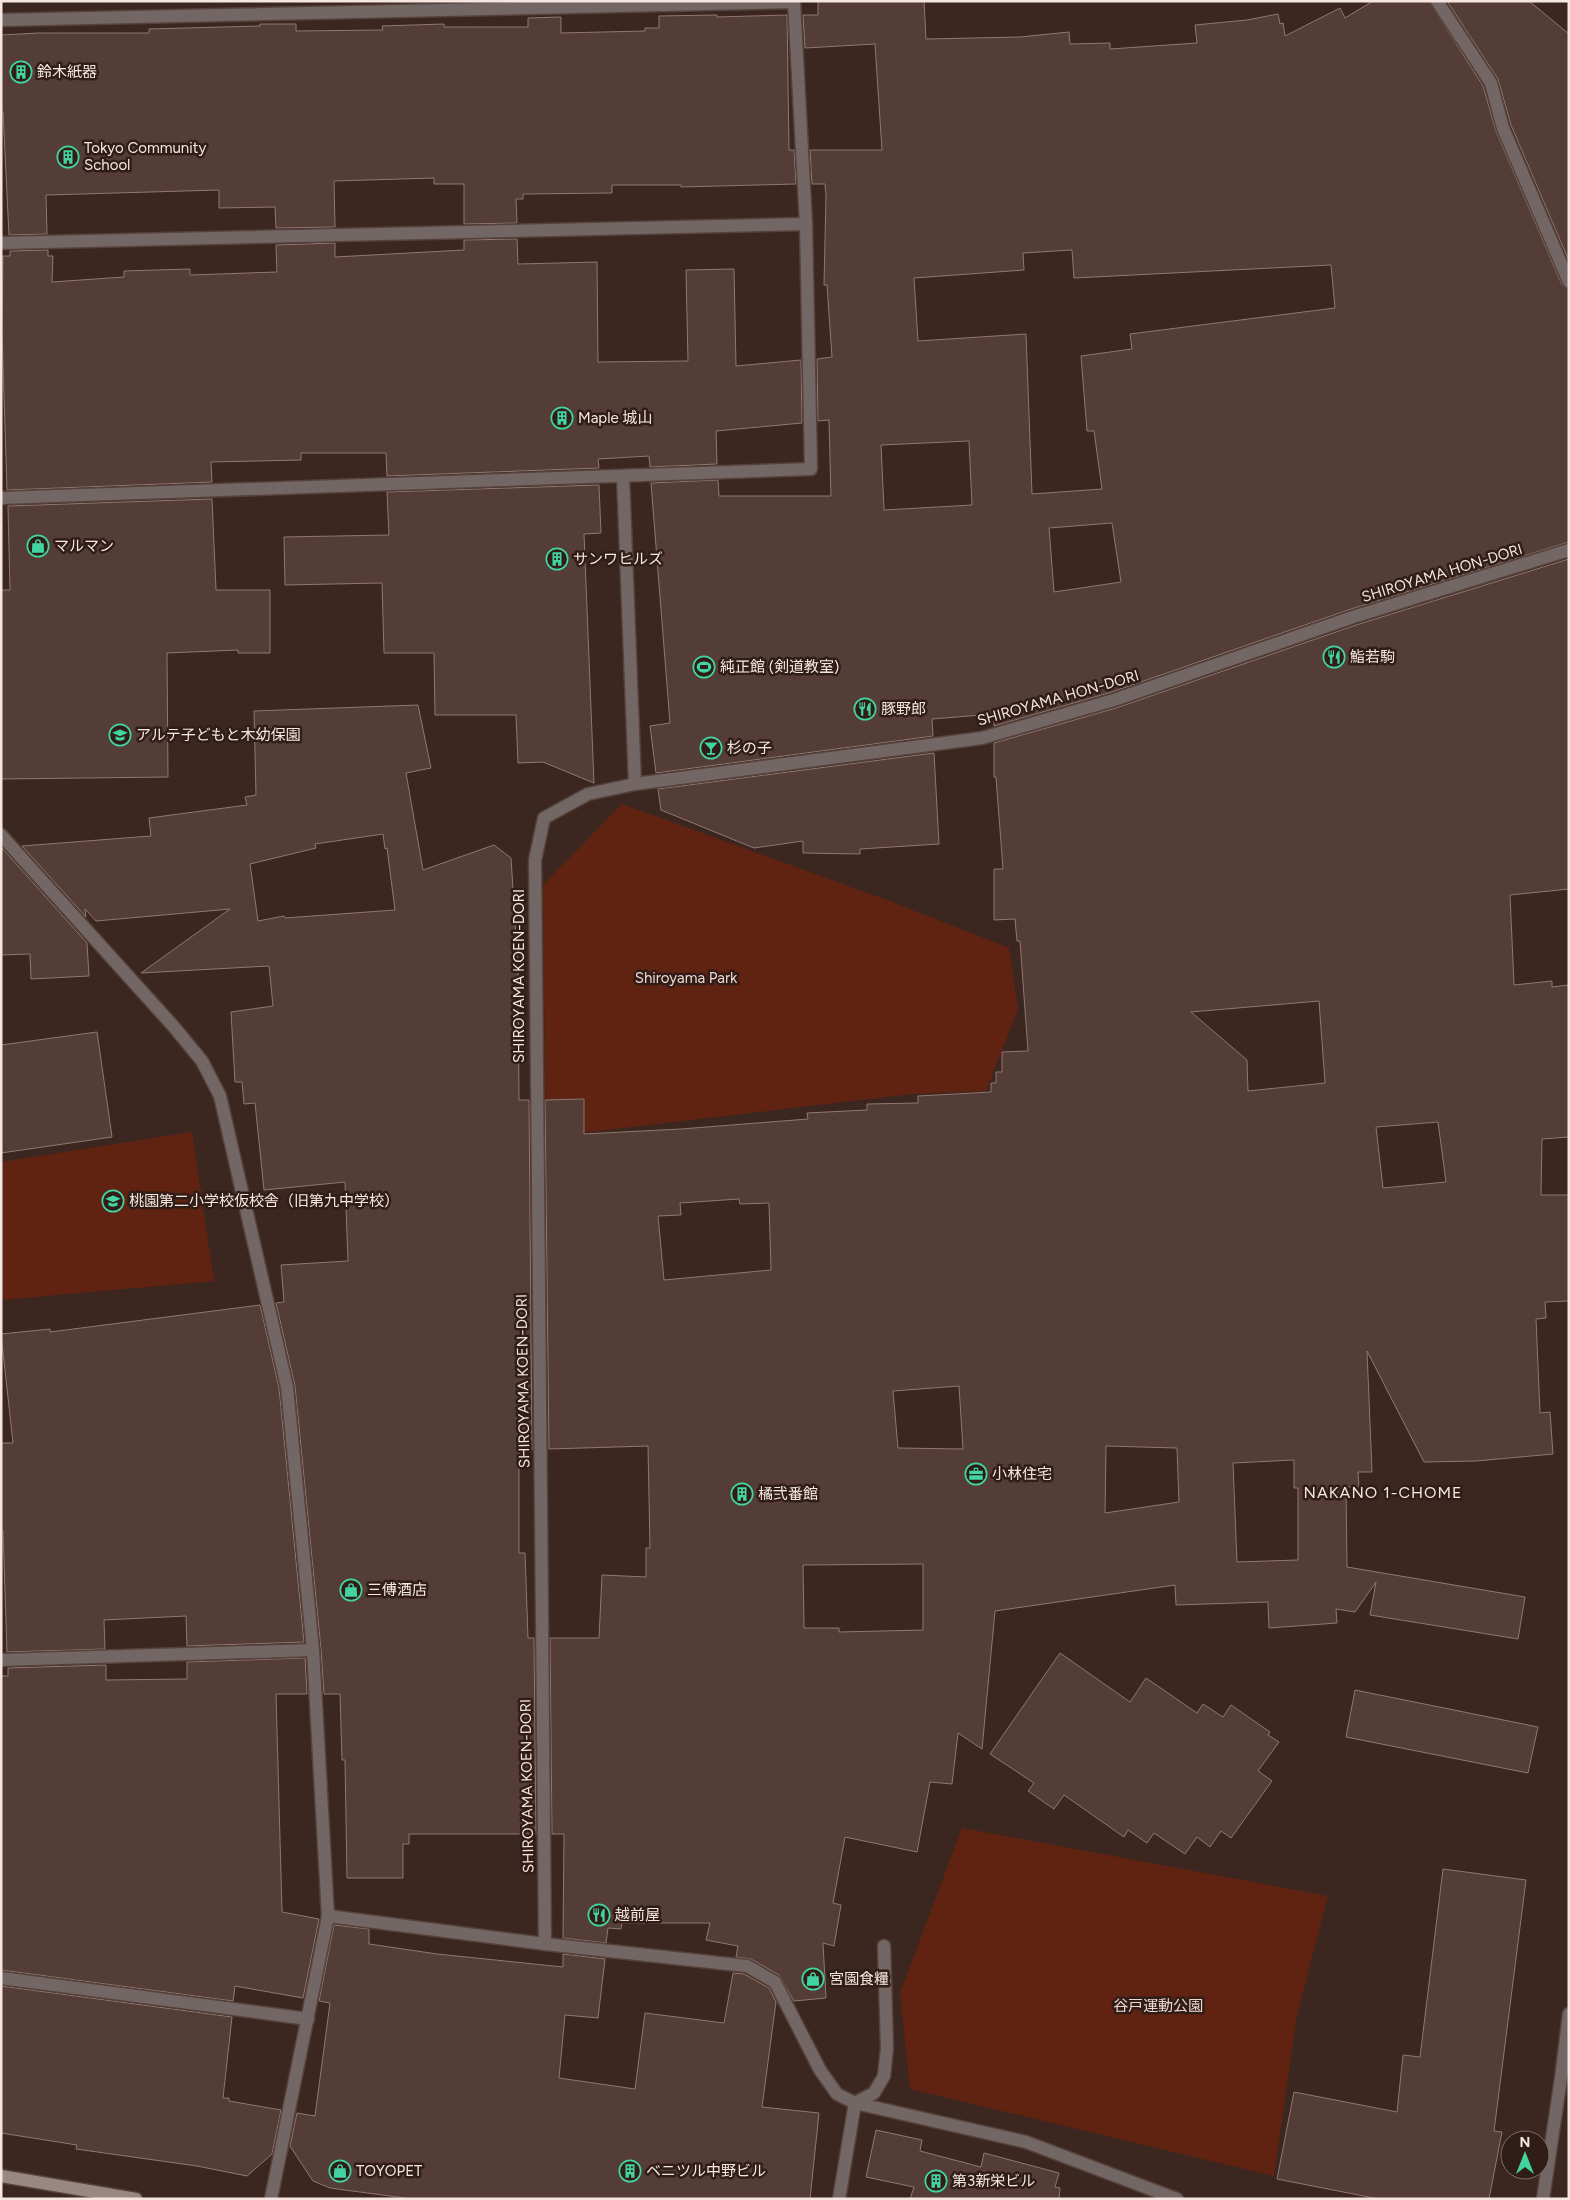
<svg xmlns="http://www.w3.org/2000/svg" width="1570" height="2200" viewBox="0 0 1570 2200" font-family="Figtree,'Noto Sans JP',sans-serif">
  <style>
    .green { fill: #612311 }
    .building { fill: #543d36; stroke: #917770; fill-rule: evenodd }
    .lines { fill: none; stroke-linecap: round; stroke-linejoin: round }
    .minor-casing { stroke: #56423b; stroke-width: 15 }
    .secondary-casing { stroke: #56423b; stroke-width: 15 }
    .minor { stroke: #726764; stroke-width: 12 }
    .secondary { stroke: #998782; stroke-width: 12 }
    .labels { text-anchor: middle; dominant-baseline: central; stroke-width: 5; stroke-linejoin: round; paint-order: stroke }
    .poi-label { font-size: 15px; fill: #f5e6e2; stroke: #311d17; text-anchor: start }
    .street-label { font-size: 15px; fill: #f5e6e2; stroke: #311d17 }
    .park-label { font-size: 15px; fill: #efd6cf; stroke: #311d17 }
    .neighbourhood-label { font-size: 16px; letter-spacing: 1px; fill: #f5e6e2; stroke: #311d17 }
  </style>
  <rect width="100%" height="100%" fill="#3c2720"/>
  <g class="green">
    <path d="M622,804l273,99 114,45 9,61 -32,82 -74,3 -366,43 -3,-252z"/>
    <path d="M192,1132l22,149 -213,19v-138z"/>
    <path d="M962,1828l366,68 -31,119 -23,161 -364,-87 -10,-96z"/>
  </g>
  <g class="building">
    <path d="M818,1h106l2,38 94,-2 49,-5 1,12 40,-1v6l87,-6 -2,-18 52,-5 31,-6 2,10 3,-1 2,13 55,-28 5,10 28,-17h56l54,85 13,45 66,154 7,5v252l-218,67 -239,83 -118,34v-12l-62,5 1,17 -277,37 -6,-47 20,-3 -19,-240 67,-3 1,16h112l-2,-76 -11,1 -1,-62 15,-2 -5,-72h-3l2,-89 -1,-12h-13l-2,-34h72l-7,-106 -70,4 -2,-33h15zM1072,250l2,28 257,-13 4,43 -205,26 2,15 -51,7 6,75h7l8,58 -70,5 -6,-160 -108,7 -4,-63 110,-8 -1,-17zM969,441l3,64 -88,5 -3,-65zM1112,523l9,59 -67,10 -5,-64z"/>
    <path d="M1447,1h82l40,33v227l-58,-136 -13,-46z"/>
    <path d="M717,15v2l70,-2 2,135h5l2,34 -115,3v-2h-69v8l-89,1v5h-7l1,24 -53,1v-40h-30v-6l-100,3 1,46 -59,1 -1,-21 -56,1v-18l-173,5 1,39 -38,1 -6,-123h-2v-77l38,-2h110v-4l111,-3v-2h36v7l87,-1 -1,-4 62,-2v3h84v-9l33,-1v16l84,-2v-3h14v-12z"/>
    <path d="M517,239l1,25 79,-2 1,100 90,-1 -2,-91 48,-1 2,97 65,-6 1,63 -86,8 1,33 -67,3 -1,-11 -51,3 1,9 -212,8 -1,-23h-85v7l-90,2 1,20 -205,8 -5,-157 1,-77h7v-5l38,-1v6h5l-1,26 72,-5v-6l66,-2v6l87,-3 -1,-27 59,-2v14l129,-7v-10z"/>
    <path d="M599,485l2,48 -17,1 10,249 -51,-21 -25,1 -2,-48h-81l-1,-62h-50l-2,-70 -97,2 -1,-48 105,-2 -2,-43z"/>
    <path d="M212,499l4,91h54v63h-32v-3l-71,3 1,124 -167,2v-189h9l-2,-84z"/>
    <path d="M1569,559v330l-59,6 4,90 38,-4v6l17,-2v152l-27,2 -1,56h28v106l-24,1 1,16 -10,1 4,94 10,-1 3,42 -77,7 -52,1 -57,-111 5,121h-14l1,15h-13l1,80 178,30 -7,42 -148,-24 6,-33 -21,30 -19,-3 1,14 -68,5 -1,-26 -92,3 -1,-20 -180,26 -13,138 -24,-16 -6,51 -22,-2 -13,70 -72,-15 -12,66 8,2 -7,41 -11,-3 3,55 -32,3 -15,-26 -28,-16 -15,-2 2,-11 -32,-6 4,-17h-88l-1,6 -13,-1 -2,15 -43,-5 1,-104h-12l-2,-196h49l3,-63 44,2v-29h4l-2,-102 -99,3 -4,-349 39,-1v35l97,-5 127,-10 -1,-6 60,-3v-6l51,-1v-7l73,-4v-9h5v-11h6v-20l26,-1 -8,-110h-3l-2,-22 -21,1v-51h9l-7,-92h-2v-34l122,-35 240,-83zM1319,1001l6,82 -77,8 -1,-31 -56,-48zM1438,1122l8,60 -63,6 -7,-61zM739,1199l1,5 29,-1 2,67 -107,10 -6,-64 23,-1 -1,-12zM959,1386l4,63 -65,-1 -5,-57zM1106,1446l71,2 2,54 -74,11zM1294,1460v28h4v72l-61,2 -4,-99zM923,1564v66l-84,2v-4h-35l-1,-63z"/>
    <path d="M418,705l13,63 -25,5 17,97 71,-25 17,13 7,109 1,133h10l3,350h-13v103h6l3,85h6l2,196h-127v10h-6v34h-56l-2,-118h-3l-2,-66h-16l-3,-45 -26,-263 -19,-83 8,-1 -3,-37 67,-4 -3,-79 -81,8 -9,-87 -11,1 -2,-22h-7l-4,-70 42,-6 -4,-40 -128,7 89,-64 -134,12 -11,-12 1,8 -64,-71 129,-10 -2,-18 98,-13 -2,-8 11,-2 -2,-84zM383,834l2,15 2,-1 8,62 -110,8 -1,-2 -26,5 -8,-57 66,-16 -1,-4z"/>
    <path d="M934,753l5,91 -79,5v5l-57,-1v-12l-49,7 -93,-38 -3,-21z"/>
    <path d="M1,847l86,96 2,33 -58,3 -1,-25 -29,1z"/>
    <path d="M97,1032l15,105 -111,16v-108z"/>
    <path d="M260,1305l19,83 25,254 -117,4 -1,-30 -82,4 1,29 -98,3 -4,-121h-2v-88h12l-12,-109 49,-5v3z"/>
    <path d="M1060,1653l70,49 16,-24 51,35 6,-9 20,13 8,-12 39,27 -2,3 11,7 -21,29 14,10 -41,57 -10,-7 -11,16 -13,-10 -12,17 -31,-21 -7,10 -19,-13 -4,7 -60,-42 -10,14 -26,-18 6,-8 -44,-29z"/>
    <path d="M305,1658l2,36h-31l6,218 37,7 -16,79 -68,-12 -2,15 -232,-31v-294h7v-8l98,-3v15l81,-1v-17z"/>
    <path d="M1355,1690l183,37 -10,46 -182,-36z"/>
    <path d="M1443,1869l83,11 -32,251 8,1 -13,67h-110l-102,-20 17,-87 103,20 6,-57 17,2z"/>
    <path d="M334,1925l35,4v15l68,10 126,13v-13l42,5 -7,59 -33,-3 -6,63 76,11 10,-76 79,10 9,-50 11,1 25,14 7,14 -14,105 57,6 -9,86h-398l-82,-11 -17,-7 -23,-35 7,-33 18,3 15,-113 -11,-2z"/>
    <path d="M1,1986l231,31 -9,81h6v3l52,9 -9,44 -25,22 -50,-10 -121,-17 1,-4 -76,-12z"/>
    <path d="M876,2130l46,10 -2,11 61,16 3,-14 75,20 -4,14 5,1 -1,11h-149l4,-12 -48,-10z"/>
  </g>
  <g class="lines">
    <g class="minor-casing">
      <g id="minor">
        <path d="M1437,1l54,82 12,45 66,154"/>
        <path d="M1,20l793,-18 12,222 5,245 -810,29"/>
        <path d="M1,243l805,-19"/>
        <path d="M623,476l12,308"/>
        <path d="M1,835l173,192 28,34 18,35 67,291 26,263 15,266 -57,283"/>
        <path d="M1,1660l312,-10"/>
        <path d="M328,1916l217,28 202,22 28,16 45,88 17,24 18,9 171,39 151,57"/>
        <path d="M545,1944l-10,-1084 9,-42 44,-24 47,-10 347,-46 132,-38 239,-83 216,-67"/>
        <path d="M1,1978l307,41"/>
        <path d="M839,2199l16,-96 19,-10 10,-17 3,-28 -3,-102"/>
        <path d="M1543,2199l18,-121 8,-64"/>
      </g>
    </g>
    <g class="secondary-casing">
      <path id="secondary" d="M1,2176l135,23"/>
    </g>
    <use href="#minor" class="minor"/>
    <use href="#secondary" class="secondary"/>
  </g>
  <defs>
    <g id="building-ring" transform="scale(1.125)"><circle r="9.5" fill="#311d17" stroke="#42d4a1" stroke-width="1.5"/><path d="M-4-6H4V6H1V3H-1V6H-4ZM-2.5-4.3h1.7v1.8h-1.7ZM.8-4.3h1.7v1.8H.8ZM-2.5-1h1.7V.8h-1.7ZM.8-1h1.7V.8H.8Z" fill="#42d4a1"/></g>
    <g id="shop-ring" transform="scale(1.125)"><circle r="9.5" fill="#311d17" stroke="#42d4a1" stroke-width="1.5"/><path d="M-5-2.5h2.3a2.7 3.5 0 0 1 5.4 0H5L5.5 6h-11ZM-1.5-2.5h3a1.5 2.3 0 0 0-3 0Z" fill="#42d4a1"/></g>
    <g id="restaurant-ring" transform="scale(1.125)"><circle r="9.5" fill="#311d17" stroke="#42d4a1" stroke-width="1.5"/><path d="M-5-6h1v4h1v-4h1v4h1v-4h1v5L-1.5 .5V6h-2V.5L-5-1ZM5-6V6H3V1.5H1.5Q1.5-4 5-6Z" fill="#42d4a1"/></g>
    <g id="stadium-ring" transform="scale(1.125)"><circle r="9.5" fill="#311d17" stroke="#42d4a1" stroke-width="1.5"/><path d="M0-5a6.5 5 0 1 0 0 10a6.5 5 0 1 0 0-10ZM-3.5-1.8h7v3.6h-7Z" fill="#42d4a1"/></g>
    <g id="school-ring" transform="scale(1.125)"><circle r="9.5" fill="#311d17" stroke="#42d4a1" stroke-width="1.5"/><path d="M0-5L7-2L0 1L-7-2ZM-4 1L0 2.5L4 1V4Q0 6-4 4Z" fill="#42d4a1"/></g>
    <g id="bar-ring" transform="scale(1.125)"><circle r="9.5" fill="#311d17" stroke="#42d4a1" stroke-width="1.5"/><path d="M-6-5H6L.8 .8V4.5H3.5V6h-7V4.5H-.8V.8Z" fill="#42d4a1"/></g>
    <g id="office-ring" transform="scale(1.125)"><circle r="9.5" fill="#311d17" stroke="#42d4a1" stroke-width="1.5"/><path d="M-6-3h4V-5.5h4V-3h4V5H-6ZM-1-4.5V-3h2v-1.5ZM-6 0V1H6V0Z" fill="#42d4a1"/></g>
  </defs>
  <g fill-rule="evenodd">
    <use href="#building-ring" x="21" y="72"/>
    <use href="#building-ring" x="68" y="157"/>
    <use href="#building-ring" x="562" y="418"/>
    <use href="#shop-ring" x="38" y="546"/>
    <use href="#building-ring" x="557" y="559"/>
    <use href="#restaurant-ring" x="1334" y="657"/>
    <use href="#stadium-ring" x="704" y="667"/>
    <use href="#restaurant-ring" x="865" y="709"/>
    <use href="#school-ring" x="120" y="735"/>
    <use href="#bar-ring" x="711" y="748"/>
    <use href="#school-ring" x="113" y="1201"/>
    <use href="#office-ring" x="976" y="1474"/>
    <use href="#building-ring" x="742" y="1494"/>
    <use href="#shop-ring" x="351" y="1590"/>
    <use href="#restaurant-ring" x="599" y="1915"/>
    <use href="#shop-ring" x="813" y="1979"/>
    <use href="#shop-ring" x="340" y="2171"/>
    <use href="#building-ring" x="630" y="2171"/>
    <use href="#building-ring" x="936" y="2181"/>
  </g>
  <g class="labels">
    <g class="poi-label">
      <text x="37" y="72">鈴木紙器</text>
      <text x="84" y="148">Tokyo Community<tspan x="84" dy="17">School</tspan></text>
      <text x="578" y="418">Maple 城山</text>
      <text x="54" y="546">マルマン</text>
      <text x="573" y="559">サンワヒルズ</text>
      <text x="1350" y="657">鮨若駒</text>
      <text x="720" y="667">純正館 (剣道教室)</text>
      <text x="881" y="709">豚野郎</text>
      <text x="136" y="735">アルテ子どもと木幼保園</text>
      <text x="727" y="748">杉の子</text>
      <text x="129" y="1201">桃園第二小学校仮校舎（旧第九中学校）</text>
      <text x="992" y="1474">小林住宅</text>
      <text x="758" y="1494">橘弐番館</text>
      <text x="367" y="1590">三傅酒店</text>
      <text x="615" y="1915">越前屋</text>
      <text x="829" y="1979">宮園食糧</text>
      <text x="356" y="2171">TOYOPET</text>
      <text x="646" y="2171">ベニツル中野ビル</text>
      <text x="952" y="2181">第3新栄ビル</text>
    </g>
    <g class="street-label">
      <text transform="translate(1442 573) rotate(-17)">SHIROYAMA HON-DORI</text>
      <text transform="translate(1058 698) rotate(-16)">SHIROYAMA HON-DORI</text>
      <text transform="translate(519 976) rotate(-90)">SHIROYAMA KOEN-DORI</text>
      <text transform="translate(523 1381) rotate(-91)">SHIROYAMA KOEN-DORI</text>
      <text transform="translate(527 1786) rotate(-91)">SHIROYAMA KOEN-DORI</text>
    </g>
    <g class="park-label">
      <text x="686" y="978">Shiroyama Park</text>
      <text x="1158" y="2006">谷戸運動公園</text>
    </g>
    <g class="neighbourhood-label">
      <text x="1383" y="1492">NAKANO 1-CHOME</text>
    </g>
  </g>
  <rect width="1570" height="2200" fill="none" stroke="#f5e6e2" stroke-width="5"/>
  <g transform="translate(1525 2155)"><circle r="24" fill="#311d17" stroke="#7f6d68"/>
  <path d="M0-4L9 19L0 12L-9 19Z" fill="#42d4a1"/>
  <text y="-8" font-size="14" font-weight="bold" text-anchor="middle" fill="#f5e6e2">N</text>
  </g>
</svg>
